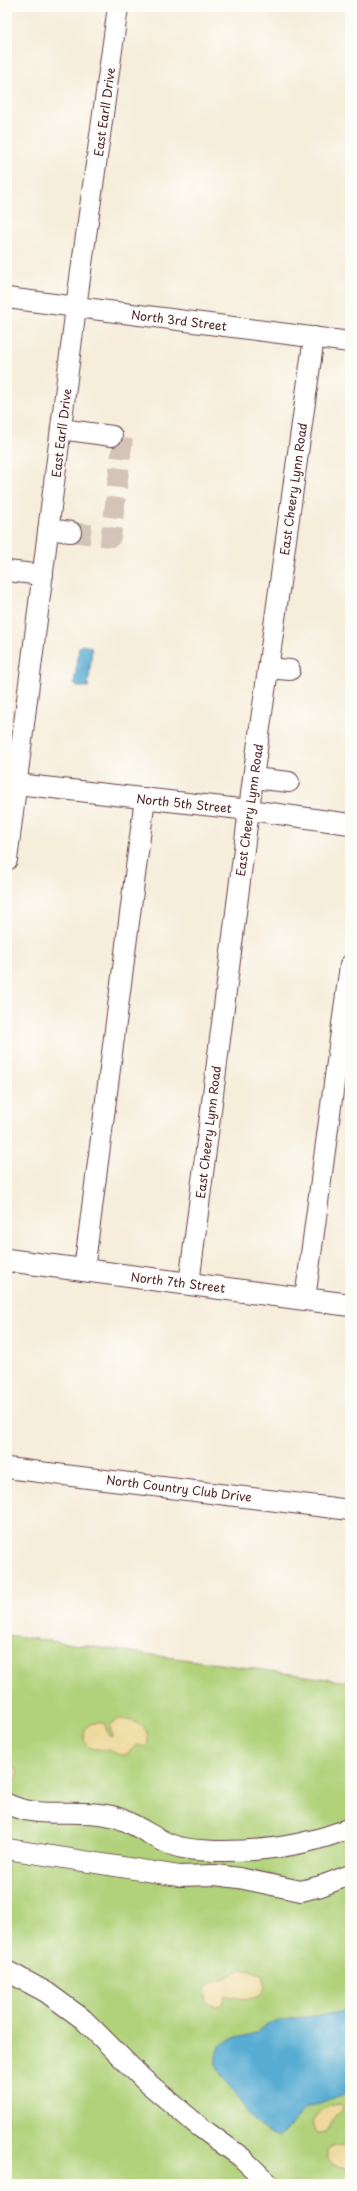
<svg xmlns="http://www.w3.org/2000/svg" width="357" height="2191" viewBox="0 0 357 2191" font-family="'Playpen Sans',sans-serif">
  <style>
    .green { fill: #b1d27a; stroke: #7e7852 }
    .sand { fill: #eeda9e; stroke: #9c7c64 }
    .water { fill: #56acd2; stroke: #50667e }
    .lines { fill: none; stroke-linecap: round; stroke-linejoin: round }
    .minor-tunnel { stroke: #d4c4b7; stroke-width: 20; stroke-dasharray: 20 10; stroke-linecap: butt }
    .minor-casing { stroke: #643e45; stroke-width: 22 }
    .major-casing { stroke: #643e45; stroke-width: 24 }
    .minor { stroke: #fff; stroke-width: 20 }
    .major { stroke: #fff; stroke-width: 22 }
    .labels { text-anchor: middle; dominant-baseline: central; stroke-width: 3.5; stroke-linejoin: round; paint-order: stroke }
    .street-label { font-size: 12px; fill: #4a1f2b; stroke: #fdfcf7 }
  </style>
  <rect width="100%" height="100%" fill="#fdfcf7"/>
  <filter id="ink" filterUnits="userSpaceOnUse"><feTurbulence type="fractalNoise" baseFrequency=".025" numOctaves="2"/><feDisplacementMap in="SourceGraphic" scale="8" xChannelSelector="R" yChannelSelector="G"/><feConvolveMatrix kernelMatrix="1 2 1 2 8 2 1 2 1" color-interpolation-filters="sRGB"/></filter>
  <filter id="wash" filterUnits="userSpaceOnUse"><feTurbulence type="fractalNoise" baseFrequency=".012" numOctaves="4" result="noise"/><feDisplacementMap in="SourceGraphic" scale="16" xChannelSelector="R" yChannelSelector="G"/><feGaussianBlur stdDeviation="0.9" result="paint"/><feColorMatrix in="noise" values="0 0 0 0 0 0 0 0 0 0 0 0 0 0 0 0 0 1.4 0 .05"/><feComposite in="paint" operator="in"/></filter>
  <g filter="url(#wash)">
    <rect width="100%" height="100%" fill="#f6edda"/>
    <path class="green" d="M7,1635l343,47v502h-343z"/>
    <g class="sand">
      <path d="M119,1719c16,1 34,8 28,27l-11,-1c-3,3 -6,7 -9,9 -6,3 -11,-1 -16,-3 -13,-4 -26,3 -28,-18 3,-10 13,-12 22,-9l3,11 4,2 -2,-12z"/>
      <path d="M7,1762l9,6 2,8 -6,9 -5,3z"/>
      <path d="M241,1969l21,5 3,14c-9,17 -24,9 -40,8l-3,8 -5,2 -10,-3 -2,-14 7,-7 16,-5z"/>
      <path d="M339,2104l3,1v5c-3,3 -7,6 -9,10 -4,8 -5,14 -16,13l-5,-10c5,-13 14,-17 27,-19z"/>
      <path d="M341,2144l9,4v21l-17,-4 -5,-4v-10l4,-5z"/>
    </g>
    <g class="water">
      <path d="M82,645l9,2 1,4 -4,36h-10l-4,-3 5,-37z"/>
      <path d="M350,2009v83l-44,16 -26,29c-20,-4 -35,-27 -45,-43 -7,-11 -20,-24 -19,-37 1,-20 21,-18 35,-23 8,-3 16,-10 24,-12 25,-7 51,-4 75,-13z"/>
    </g>
  </g>
  <g filter="url(#ink)">
    <g class="lines">
      <path class="minor-tunnel" d="M71,532l40,5 12,-100 -11,-1"/>
      <g class="minor-casing">
        <g id="minor">
          <path d="M7,298l343,44"/>
          <path d="M61,429l51,7"/>
          <path d="M49,529l22,3"/>
          <path d="M7,571l36,4"/>
          <path d="M269,668l21,2"/>
          <path d="M253,778l36,4"/>
          <path d="M17,784l232,26 101,14"/>
          <path d="M7,860l69,-553 42,-300"/>
          <path d="M84,1270l61,-472"/>
          <path d="M189,1284l64,-506 61,-441"/>
          <path d="M305,1299l45,-334"/>
          <path d="M7,1468l343,42"/>
          <path d="M7,1804c32,15 65,5 99,11 23,3 44,22 66,30 13,5 27,5 42,6 47,1 92,-5 136,-23"/>
          <path d="M7,1849l172,27 36,-1 24,3 62,13 20,-5 29,-11"/>
          <path d="M7,1971l39,21 37,27 60,60 57,48 41,30 28,27"/>
        </g>
      </g>
      <g class="major-casing">
        <path id="major" d="M7,1260l343,45"/>
      </g>
      <use href="#minor" class="minor"/>
      <use href="#major" class="major"/>
    </g>
  </g>
  <g class="labels">
    <g class="street-label">
      <text transform="translate(104 112) rotate(-82)">East Earll Drive</text>
      <text transform="translate(179 320) rotate(7)">North 3rd Street</text>
      <text transform="translate(61 433) rotate(-83)">East Earll Drive</text>
      <text transform="translate(293 489) rotate(-82)">East Cheery Lynn Road</text>
      <text transform="translate(184 803) rotate(6)">North 5th Street</text>
      <text transform="translate(249 810) rotate(-82)">East Cheery Lynn Road</text>
      <text transform="translate(208 1132) rotate(-83)">East Cheery Lynn Road</text>
      <text transform="translate(178 1282) rotate(7)">North 7th Street</text>
      <text transform="translate(179 1488) rotate(7)">North Country Club Drive</text>
    </g>
  </g>
  <rect width="357" height="2191" fill="none" stroke="#fdfcf7" stroke-width="24"/>
</svg>
